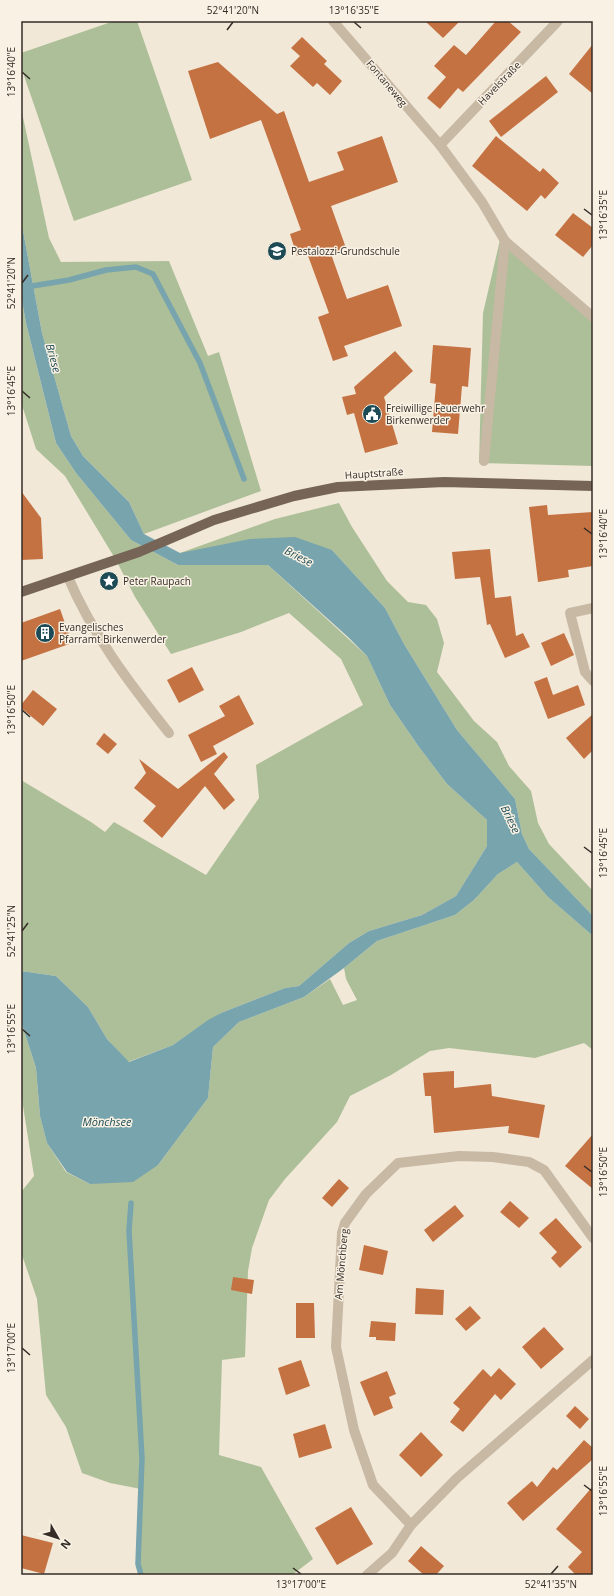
<svg xmlns="http://www.w3.org/2000/svg" width="614" height="1596" viewBox="0 0 614 1596" font-family="'Open Sans',sans-serif">
  <style>
    .green { fill: #adbf98 }
    .water { fill: #77a4ad }
    .lines { fill: none; stroke-linecap: round; stroke-linejoin: round }
    .stream { stroke: #77a4ad; stroke-width: 5.5 }
    .building { fill: #c57242 }
    .street { stroke: #c8b9a4; stroke-width: 10 }
    .primary { stroke: #766557; stroke-width: 10 }
    .ticks { fill: none; stroke: #342c26; stroke-width: 1.5 }
    .labels { text-anchor: middle; dominant-baseline: central; stroke-width: 3; stroke-linejoin: round; paint-order: stroke }
    .street-label { font-size: 10px; fill: #342c26; stroke: #f9f2e4 }
    .poi-label { font-size: 10px; fill: #342c26; stroke: #f9f2e4; text-anchor: start }
    .water-label { font-size: 11px; font-style: italic; fill: #1c4a55; stroke: #f9f2e4 }
    .neatline { fill: none; stroke: #342c26; stroke-width: 1.5 }
    .ticks-label { font-size: 10px; text-anchor: middle; fill: #342c26 }
  </style>
  <rect width="100%" height="100%" fill="#f1e8d8"/>
  <g class="green">
    <path d="M114,21h23l55,159 -118,41 -53,-154v-14z"/>
    <path d="M21,108l28,130 12,24 108,-1 39,95 11,-4 42,139 -117,43 -15,-32 -46,-46 -12,-20 -29,-103 -21,-113z"/>
    <path d="M500,240l93,73v153l-114,-3 4,-150z"/>
    <path d="M21,295l5,28 30,120 20,30 55,67 47,25h90l99,91 23,49 29,42 28,37 40,36v26l-31,50 -34,19 -53,16 -20,12 -50,43 -14,2 -64,25 -15,9 -33,23 -45,17 -21,-23 -19,-32 -32,-31 -35,-5v-191l70,42 14,10 9,-10 92,53 53,-77 -3,-33 107,-60 -22,-46 -52,-46 -48,19 -70,22 -36,-57 -19,-37 -51,-84 -29,-27 -15,-47z"/>
    <path d="M339,503l13,24 35,54 21,21 18,3 11,14 7,24 -7,29 37,49 23,21 12,24 22,25 7,32 11,21 44,47v25l-64,-67 -7,-15 -7,-35 -58,-69 -53,-86 -19,-36 -53,-58 -152,3 95,-34z"/>
    <path d="M517,862l31,35 45,39v114l-9,-7 -49,15 -86,-10 -19,3 -39,24 -41,21 -13,26 -52,57 -16,21 -17,48 -4,23 -3,86 -23,3 -3,95 42,12 52,92 -21,16h-151l-3,-11 3,-75 -31,-6 -28,-10 -16,-46 -20,-32 -9,-96 -16,-47v-60l13,-16 -13,-83v-72l15,47 4,48 7,27 19,29 24,12 68,-19 50,-67 5,-51 26,-25 65,-25 26,-18 13,26 14,-5 -11,-21 -2,-11 33,-27 78,-26 19,-15 24,-26z"/>
  </g>
  <path class="water" d="M21,220l21,113 29,103 12,20 46,46 15,32 36,19 70,-14 45,-2 37,13 53,58 19,36 53,86 58,69 7,35 7,15 64,67v20l-45,-39 -31,-35 -19,12 -24,26 -19,15 -78,26 -33,27 -40,29 -65,25 -26,25 -5,51 -50,67 -25,17 -43,2 -23,-12 -20,-29 -7,-27 -4,-48 -15,-47v-50l35,5 32,31 19,32 22,23 44,-17 35,-25 13,-7 64,-25 14,-2 50,-43 20,-12 53,-16 34,-19 31,-50v-26l-40,-36 -28,-37 -29,-42 -23,-49 -19,-19 -80,-72h-90l-47,-25 -55,-67 -20,-30 -30,-120 -5,-28z"/>
  <g class="lines">
    <g class="stream">
      <path d="M26,287l43,-7 37,-10 30,-3 17,7 47,89 44,116"/>
      <path d="M131,1203l-2,28 13,227 -4,106 3,11"/>
    </g>
  </g>
  <g class="building">
    <path d="M425,21h35l-17,17z"/>
    <path d="M496,21h12l13,11 -58,60 -5,-4 -18,21 -13,-11 19,-21 -12,-11 20,-21 12,10z"/>
    <path d="M302,37l25,24 -3,3 18,17 -12,14 -13,-12 -4,4 -23,-21 10,-10 -9,-8z"/>
    <path d="M593,44v50l-24,-20z"/>
    <path d="M218,62l59,52 7,-3 25,71 35,-12 -7,-18 45,-16 16,46 -67,24 15,42 -15,6 16,45 41,-14 14,41 -58,20 4,10 -15,5 -15,-44 11,-4 -22,-60 -10,3 -7,-22 11,-4 -40,-110 -51,19 -22,-68z"/>
    <path d="M546,76l12,16 -57,45 -12,-16z"/>
    <path d="M496,136l44,36 3,-4 16,15 -14,16 -4,-4 -14,16 -55,-45z"/>
    <path d="M573,213l20,15v17l-10,12 -28,-22z"/>
    <path d="M433,345l38,3 -3,39 -6,-1 -4,48 -26,-2 4,-48 -6,-1z"/>
    <path d="M395,351l18,20 -29,26 14,47 -33,9 -11,-40 -7,2 -5,-18 14,-3 -2,-7z"/>
    <path d="M21,491l20,27 2,41 -22,1z"/>
    <path d="M547,505l1,10 45,-3v54l-25,4 1,7 -31,5 -9,-75z"/>
    <path d="M490,549l5,49 16,-2 5,40 7,-3 7,14 -25,11 -15,-34 -3,1 -7,-48 -25,2 -3,-27z"/>
    <path d="M60,609l12,34 -51,18v-38z"/>
    <path d="M564,633l10,22 -23,11 -10,-23z"/>
    <path d="M192,667l12,23 -25,13 -12,-23z"/>
    <path d="M547,677l6,18 25,-10 7,20 -37,14 -14,-37z"/>
    <path d="M33,690l24,19 -14,17 -22,-18v-3z"/>
    <path d="M239,695l15,29 -41,22 4,8 -16,8 -13,-27 37,-19 -6,-10z"/>
    <path d="M593,714v36l-9,9 -18,-21z"/>
    <path d="M104,733l13,11 -9,10 -12,-10z"/>
    <path d="M224,752l4,5 -14,17 21,26 -11,10 -19,-24 -43,52 -19,-17 13,-15 -22,-18 12,-15 -7,-14 39,30z"/>
    <path d="M454,1071v17l37,-4 1,12 53,9 -6,33 -31,-5 1,-7 -75,7 -3,-37h-6l-2,-23z"/>
    <path d="M593,1134v55l-28,-23z"/>
    <path d="M339,1179l10,9 -17,19 -10,-9z"/>
    <path d="M510,1201l19,17 -10,10 -19,-16z"/>
    <path d="M455,1205l9,11 -31,26 -9,-12z"/>
    <path d="M556,1218l26,29 -22,21 -9,-10 6,-6 -18,-19z"/>
    <path d="M364,1245l24,6 -5,24 -24,-5z"/>
    <path d="M233,1277l21,3 -2,14 -21,-4z"/>
    <path d="M416,1288l28,2 -1,25 -28,-1z"/>
    <path d="M296,1303h18l1,35h-19z"/>
    <path d="M470,1306l11,12 -15,13 -11,-12z"/>
    <path d="M371,1321l25,2 -1,18 -19,-1v-3h-7z"/>
    <path d="M544,1327l20,22 -23,20 -19,-22z"/>
    <path d="M301,1360l9,26 -24,9 -8,-27z"/>
    <path d="M499,1368l17,16 -15,16 -6,-6 -32,38 -13,-10 10,-13 -7,-6 30,-34 8,8z"/>
    <path d="M387,1371l9,23 -7,3 4,11 -19,8 -14,-34z"/>
    <path d="M575,1406l14,13 -9,10 -14,-13z"/>
    <path d="M325,1424l7,24 -33,10 -6,-24z"/>
    <path d="M421,1432l22,23 -22,22 -22,-22z"/>
    <path d="M584,1440l9,8v11l-70,62 -16,-18 25,-22 5,6 16,-20 4,3z"/>
    <path d="M593,1486v89h-17l-8,-8 14,-15 -26,-23z"/>
    <path d="M351,1507l22,37 -36,21 -22,-37z"/>
    <path d="M21,1535l32,8 -9,31 -23,-6z"/>
    <path d="M421,1546l23,20 -8,9h-12l-16,-14z"/>
  </g>
  <g class="lines">
    <g class="street">
      <path d="M333,21l107,124 42,57 23,39 88,76"/>
      <path d="M440,145l118,-124"/>
      <path d="M484,461l21,-220"/>
      <path d="M68,577c24,57 62,107 101,156"/>
      <path d="M593,608l-23,5 15,59 8,9"/>
      <path d="M411,1525l46,-47 136,-118"/>
      <path d="M367,1575l25,-22 19,-28 -38,-40 -19,-55 -18,-83 6,-114 3,-10 21,-29 32,-31 61,-7 34,1 36,5 15,8 49,68"/>
    </g>
    <path class="primary" d="M21,592l118,-40 75,-32 80,-24 44,-9 106,-5 149,4"/>
  </g>
  <path class="ticks" d="M354,22l7,6M227,30l6,-8M22,72l8,7M584,209l8,6M22,283l6,-8M22,391l8,7M584,528l8,6M22,710l8,7M584,847l8,6M22,931l6,-8M22,1029l8,7M584,1166l8,6M22,1348l8,7M584,1485l8,6M293,1568l8,6M551,1574l7,-8"/>
  <defs>
    <g id="school-disc" transform="scale(1)"><circle r="9.5" fill="#1c4a55" stroke="#f9f2e4"/><path d="M0-5L7-2L0 1L-7-2ZM-4 1L0 2.5L4 1V4Q0 6-4 4Z" fill="#fff"/></g>
    <g id="civic-disc" transform="scale(1)"><circle r="9.5" fill="#1c4a55" stroke="#f9f2e4"/><path d="M-.6-6.5H3V-4.5H.6V-3L4-1V1h2V6H-6V1h2V-1L-.6-3ZM-1.2 2.5V6h2.4V2.5Z" fill="#fff"/></g>
    <g id="sight-disc" transform="scale(1)"><circle r="9.5" fill="#1c4a55" stroke="#f9f2e4"/><path d="M0-6L1.8-2.2L6-1.7L2.9 1.2L3.7 5.4L0 3.3L-3.7 5.4L-2.9 1.2L-6-1.7L-1.8-2.2Z" fill="#fff"/></g>
    <g id="building-disc" transform="scale(1)"><circle r="9.5" fill="#1c4a55" stroke="#f9f2e4"/><path d="M-4-6H4V6H1V3H-1V6H-4ZM-2.5-4.3h1.7v1.8h-1.7ZM.8-4.3h1.7v1.8H.8ZM-2.5-1h1.7V.8h-1.7ZM.8-1h1.7V.8H.8Z" fill="#fff"/></g>
  </defs>
  <g fill-rule="evenodd">
    <use href="#school-disc" x="277" y="251"/>
    <use href="#civic-disc" x="372" y="414"/>
    <use href="#sight-disc" x="109" y="581"/>
    <use href="#building-disc" x="45" y="633"/>
  </g>
  <g class="labels">
    <g class="street-label">
      <text transform="translate(387 83) rotate(50)">Fontaneweg</text>
      <text transform="translate(499 83) rotate(-46)">Havelstraße</text>
      <text transform="translate(374 473) rotate(-4)">Hauptstraße</text>
      <text transform="translate(341 1264) rotate(-85)">Am Mönchberg</text>
    </g>
    <g class="poi-label">
      <text x="291" y="251">Pestalozzi-Grundschule</text>
      <text x="386" y="408">Freiwillige Feuerwehr<tspan x="386" dy="12">Birkenwerder</tspan></text>
      <text x="123" y="581">Peter Raupach</text>
      <text x="59" y="627">Evangelisches<tspan x="59" dy="12">Pfarramt Birkenwerder</tspan></text>
    </g>
    <g class="water-label">
      <text transform="translate(54 358) rotate(75)">Briese</text>
      <text transform="translate(299 556) rotate(27)">Briese</text>
      <text transform="translate(511 819) rotate(64)">Briese</text>
      <text x="107" y="1121">Mönchsee</text>
    </g>
  </g>
  <rect width="614" height="1596" fill="none" stroke="#f9f2e4" stroke-width="44"/>
  <g transform="translate(58 1538) rotate(129)" stroke="#f9f2e4" stroke-width="3" paint-order="stroke">
  <path d="M0-3L7 15L0 10L-7 15Z" fill="#342c26"/>
  <text y="-6" font-size="11" font-weight="bold" text-anchor="middle" fill="#342c26">N</text>
  </g>
  <rect x="22" y="22" width="570" height="1552" class="neatline"/>
  <g class="ticks-label">
    <text x="233" y="14">52°41'20"N</text>
    <text x="354" y="14">13°16'35"E</text>
    <text transform="translate(11 72) rotate(-90)" y="4">13°16'40"E</text>
    <text transform="translate(603 215) rotate(-90)" y="4">13°16'35"E</text>
    <text transform="translate(11 283) rotate(-90)" y="4">52°41'20"N</text>
    <text transform="translate(11 391) rotate(-90)" y="4">13°16'45"E</text>
    <text transform="translate(603 534) rotate(-90)" y="4">13°16'40"E</text>
    <text transform="translate(11 710) rotate(-90)" y="4">13°16'50"E</text>
    <text transform="translate(603 853) rotate(-90)" y="4">13°16'45"E</text>
    <text transform="translate(11 931) rotate(-90)" y="4">52°41'25"N</text>
    <text transform="translate(11 1029) rotate(-90)" y="4">13°16'55"E</text>
    <text transform="translate(603 1172) rotate(-90)" y="4">13°16'50"E</text>
    <text transform="translate(11 1348) rotate(-90)" y="4">13°17'00"E</text>
    <text transform="translate(603 1491) rotate(-90)" y="4">13°16'55"E</text>
    <text x="301" y="1588">13°17'00"E</text>
    <text x="551" y="1588">52°41'35"N</text>
  </g>
</svg>
